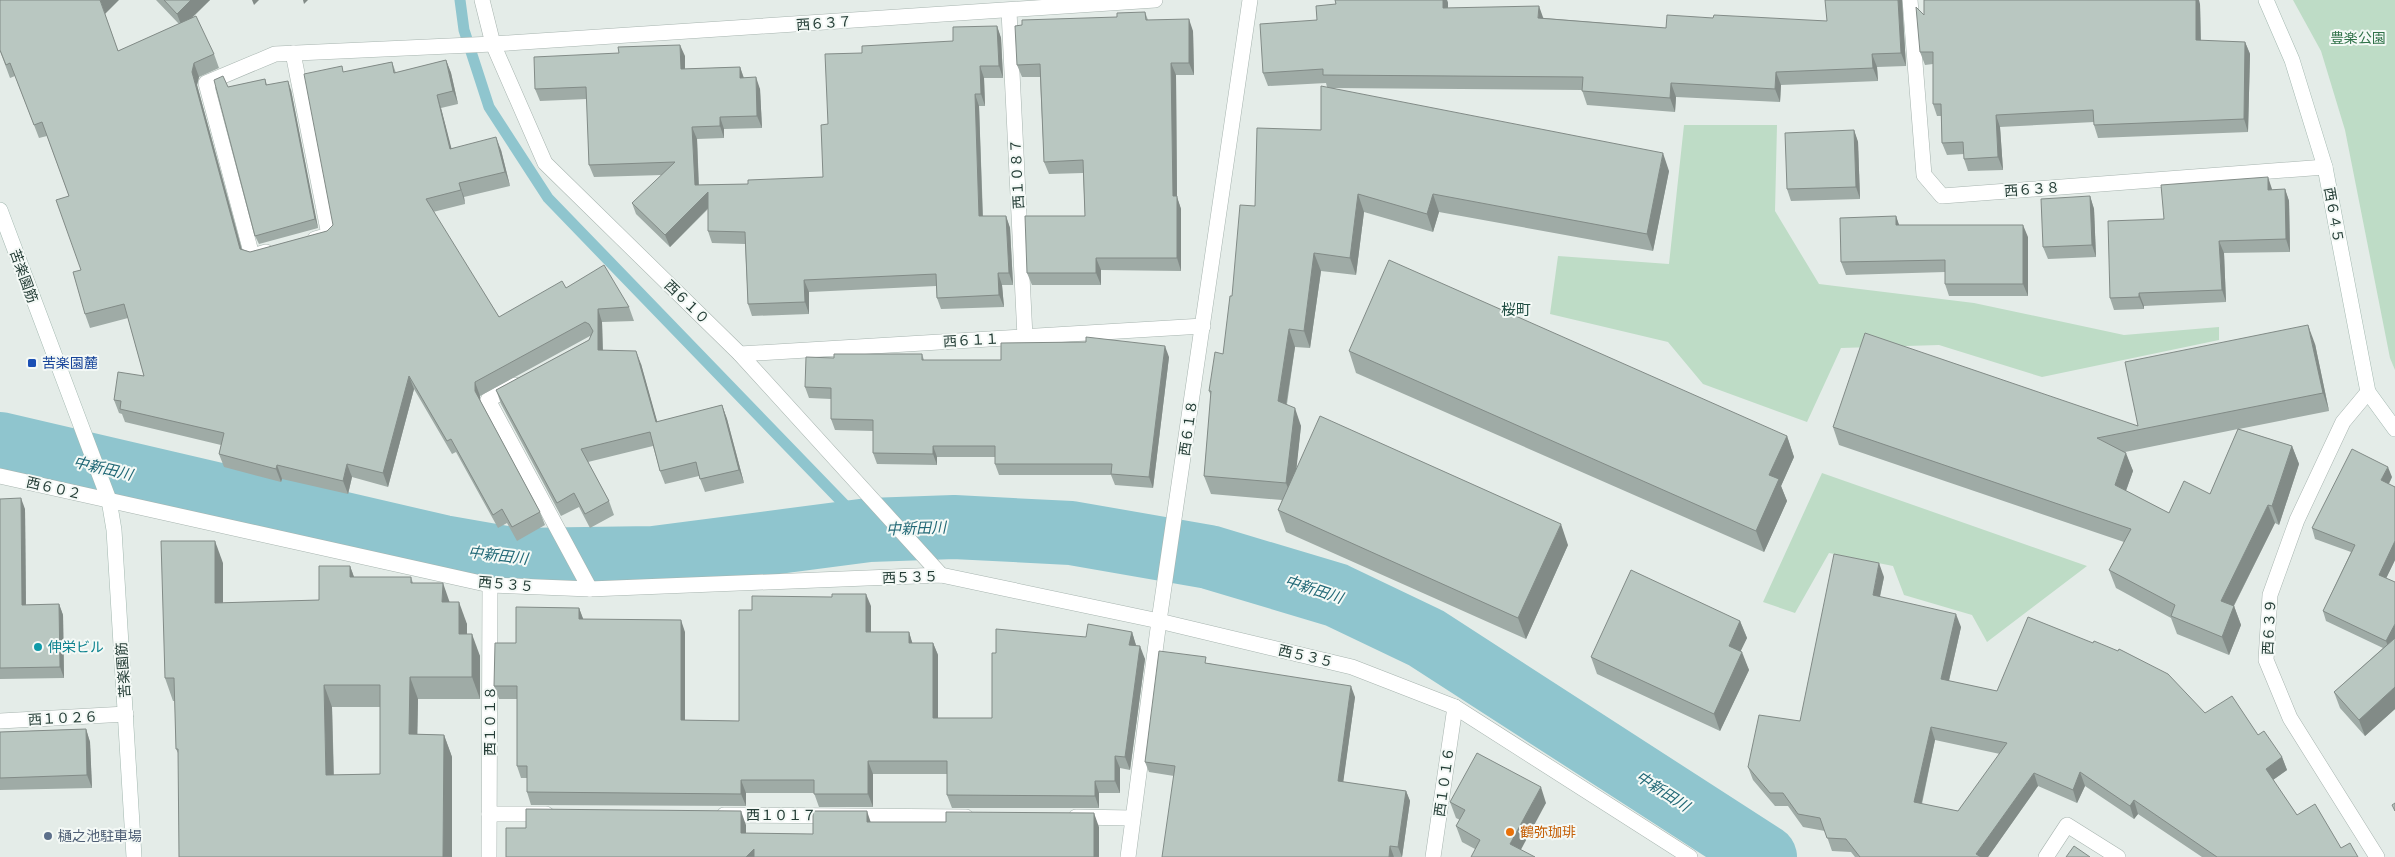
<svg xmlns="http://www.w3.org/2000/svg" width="2395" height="857" viewBox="0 0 2395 857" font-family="Quicksand,'Noto Sans JP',sans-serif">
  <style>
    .green { fill: #bedcc6 }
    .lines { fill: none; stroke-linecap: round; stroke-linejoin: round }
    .stream { stroke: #8fc5ce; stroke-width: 11 }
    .river { stroke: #8fc5ce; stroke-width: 64 }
    .street-casing { stroke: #a7b4af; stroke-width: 16 }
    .secondary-casing { stroke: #a3b8b0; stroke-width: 16 }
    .street { stroke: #fff; stroke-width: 15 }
    .secondary { stroke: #fff; stroke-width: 15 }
    .wall { fill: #9faba6; fill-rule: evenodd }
    .shaded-wall { fill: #828b87 }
    .building { fill: #b9c7c1; stroke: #828b87; fill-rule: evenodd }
    .transit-dot { fill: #1a4fb4; stroke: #f4f9f6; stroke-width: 2 }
    .culture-dot { fill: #0f9aa8; stroke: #f4f9f6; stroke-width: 2 }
    .food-dot { fill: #e8710a; stroke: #f4f9f6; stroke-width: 2 }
    .service-dot { fill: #5c6f8a; stroke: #f4f9f6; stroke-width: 2 }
    .labels { text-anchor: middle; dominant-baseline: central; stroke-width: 4; stroke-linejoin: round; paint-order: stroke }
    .street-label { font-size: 14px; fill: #243d36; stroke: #f4f9f6 }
    .park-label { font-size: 14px; fill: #307249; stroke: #f4f9f6 }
    .transit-label { font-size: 14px; fill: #164399; stroke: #f4f9f6; text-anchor: start }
    .culture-label { font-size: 14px; fill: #0d838f; stroke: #f4f9f6; text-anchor: start }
    .food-label { font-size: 14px; fill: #c56008; stroke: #f4f9f6; text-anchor: start }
    .service-label { font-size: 14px; fill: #4e5e75; stroke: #f4f9f6; text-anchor: start }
    .neighbourhood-label { font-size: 15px; fill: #214e43; stroke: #f4f9f6 }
    .water-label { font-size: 15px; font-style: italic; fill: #216876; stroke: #f4f9f6 }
  </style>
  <rect width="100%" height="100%" fill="#e4ece8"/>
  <g class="green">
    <path d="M2293,0h102v370l-5,-12 -45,-228 -24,-79z"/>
    <path d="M1684,125h93l-2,86 44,73 155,19 150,32 95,-8v13l-177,37 -103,-32 -98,3 -34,74 -104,-38 -35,-42 -118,-28 8,-58 111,8z"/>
    <path d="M1822,473l265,93 -100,76 -15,-27 -68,-20 -11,-29 -64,-13 -34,60 -32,-11z"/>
  </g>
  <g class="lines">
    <path class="stream" d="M460,0l4,30 25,77 59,91 321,332"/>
    <path class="river" d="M0,444l443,103 74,13 137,-2 215,-28 85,-3 117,6 138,24 127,38 90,43 339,219"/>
    <g class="street-casing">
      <g id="street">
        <path d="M482,0l11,44 52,119 195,191 201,221"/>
        <path d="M1910,0l14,175 18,21 383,-29"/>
        <path d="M1009,11l16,326"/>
        <path d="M293,53l36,182 -14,4"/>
        <path d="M266,252l-14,4 -46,-173 69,-29 218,-10 662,-44"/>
        <path d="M740,354l463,-28"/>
        <path d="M515,385l-27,15 102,189"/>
        <path d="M2368,392l-25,30 -46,98 -27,75 -4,65 24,58 87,139"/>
        <path d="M0,476l490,109 100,4 351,-14 218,46 193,46 103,40 235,150"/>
        <path d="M0,721l126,-7"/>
        <path d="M489,814h57"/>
        <path d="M724,815l242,2"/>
        <path d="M1076,817l56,1"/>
        <path d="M489,857l1,-272"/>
        <path d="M1128,857l31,-236 91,-621"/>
        <path d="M1433,857l22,-150"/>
        <path d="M2046,857l21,-32 51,32"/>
      </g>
    </g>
    <g class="secondary-casing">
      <g id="secondary">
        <path d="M2266,0l26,60 33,107 43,225 27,37"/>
        <path d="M0,210l109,290 5,30 20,327"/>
      </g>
    </g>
    <use href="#street" class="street"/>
    <use href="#secondary" class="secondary"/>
  </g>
  <g class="wall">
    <path d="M156,0h54l-18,18 22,36 5,14 -20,9 -2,8 45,164 8,3 77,-21 6,-6 11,-153 48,-10 4,11 50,-13 5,13 7,31 -17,4 10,40 50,2 9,36 -46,11 1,7 -32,8 66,105 67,-29 63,19 5,14 -32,1 1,28 38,14 16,58 65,-17 5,14 17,64 -39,9 -6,-16 -34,8 -5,-13 -7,-25 -65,16 21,39 5,14 -24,13 -11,-21 -18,9 -60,-112 -5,-14 93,-50 2,-4h-1l-110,60v4l60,112 5,13 -28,16 -10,-18 -9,5 -42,-76 -4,2 -38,-65 -26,98 -36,-10 -4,17 -66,-15 -1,3 -57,-15 -5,-13 2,-9 -96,-23 -3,-8 -3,-1 -5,-13 30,-24 -16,-58 -38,10 -5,-14 -4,-44 -12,-74 -22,-60 -8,2 -24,-62 -5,2 -10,-27 105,-37 13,37 61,-27z"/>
    <path d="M1335,0h112l1,3v5l96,10 122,10 47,-10 114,3 75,-21 4,66 -29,1 1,14 -97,4 -1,17 -104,-5 -1,15 -88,-7 -5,-15 -250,-2 337,83 -16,80 -214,-39 -6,20 -69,-20 -8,63 -35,-4 -11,77 -15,-1 -8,57 14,22 -5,43 272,76 -42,94 -240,-107 -8,-22 4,-10 -71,-6 -7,-18 7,-80 -2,-5 14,-37 9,-58 23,-90 66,-76 6,-43 -1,-4 -58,3 -5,-13 54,-53 19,-16z"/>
    <path d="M2200,4l1,37 44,1 5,12 -2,78 -150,6 -4,-13v-3l-94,5 3,43 -35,1 -4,-12v-5l-17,1 -5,-12 -1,-27h-4l-4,-12v-40l-8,1 -5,-13 4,-37z"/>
    <path d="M1145,12l3,8 45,11 1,44h-18l1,122 4,12v62l-80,-1v15h-69l-5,-12 58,-57 -2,-43 -34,1 -5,-12 -4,-85h-18l-5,-12 100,-48z"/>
    <path d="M997,26l4,12 2,40h-19l1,28h-6l4,110h23l4,12 3,57h-11l2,22 -63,2 -4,-11 -1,-12 -127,6v22l-57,2 -4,-12 -3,-60 -33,-1 -4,-12v-22l-38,38 -34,-33 -4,-11 30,-28 -68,2 -5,-12 -2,-66 -47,2 -5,-12 150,-33v13l55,-2 4,11 16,11 2,39 -38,1v9l-27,1 2,46 49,-1 75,-7 5,-53 34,-71 91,-12z"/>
    <path d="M265,79l2,6 24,5 27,138 -59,16 -4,-8 -27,-149z"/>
    <path d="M1854,130l4,12 2,57 -69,2 -4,-12z"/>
    <path d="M2285,189l4,12 1,51 -66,1 2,49 -82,4v3l-30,1 -4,-12 54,-79 108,-29z"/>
    <path d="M2090,196l4,13 2,48 -48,2 -5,-12z"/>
    <path d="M1896,216l3,9 129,12v59h-79l-4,-12v-12l-99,3 -5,-13z"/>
    <path d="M2315,344l14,67 -90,18 53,17 7,18 -20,61 -4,-2 -41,83 7,19 -12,30 -52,-21 -6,-16 -55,-30 -7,-18 15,-28 -285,-97 -6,-18 305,-1zM2238,429l-28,65 -41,19 -43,-22 7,-20 -8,-19z"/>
    <path d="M1349,351l438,85 7,21 -13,29 6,15 -23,51 -408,-179z"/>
    <path d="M922,354l2,6h77l168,-3 -16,131 -38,-3 -4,-10h-112l-4,-11v-7h-58v8l-60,-1 -4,-11v-22l-38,-1 -4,-11v-20l-22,-1 -4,-11 29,-29z"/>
    <path d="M2392,477l-3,7 6,3v73l-9,18 9,4v127l-30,27 -25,-28 -6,-16 49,-44 -57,-27 -3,-10 28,-59 -36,-13 -3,-11z"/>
    <path d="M0,499l25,10 1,96 33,-1 4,11 1,63 -64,1z"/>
    <path d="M223,563v40l96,-3 31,-34 4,11h57l2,6 36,19 18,22v10l13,22v43h-62l-1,35 27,1 8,22v100l-273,-102 -3,-6 -1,-48h-2l-8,-23zM332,707h48v67l-46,1z"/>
    <path d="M1884,577l-4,20 81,30 -12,54 48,10 208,22 53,22 24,22 5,13 -14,10 24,35 44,33 17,9h-156l-64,-43 -4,5 -49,-33 -8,17 -39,-17 -50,71h-133l-4,-5 -19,-1 -7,-20 -22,-4 -15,-21h-13l-22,-26 -5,-13 52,-46zM1935,740l65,14 -42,57 -36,-7z"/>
    <path d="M871,606v26h38l3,11h21l5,12v63h54l4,-65 90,-16 46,-5 4,14 9,13 -15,111 -10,-2v25h-21v15h-147l-5,-13v-21h-74v33h-54l-5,-14h-68v13l-215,-1 -4,-13v-14h-6l-4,-12v-67h-18l-5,-13 22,-43 63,-35 4,11 102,13v88l54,1 13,-111z"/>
    <path d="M1740,621l7,17 -7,13 9,19 -29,61 -123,-57 -6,-17z"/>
    <path d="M1208,663l147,34 -12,85 63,9 4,10 -8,56h-8l-220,-81 -25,-4 -4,-10z"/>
    <path d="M86,729l4,13 2,46 -92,2v-58z"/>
    <path d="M1450,802l96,1 -71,46 -13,-7 -6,-16 4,-6 -4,-2z"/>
  </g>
  <g class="shaded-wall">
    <path d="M100,0h19l-14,14z"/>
    <path d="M191,0h19l-28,27 -5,-13z"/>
    <path d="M252,0h7l-5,5z"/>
    <path d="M303,0h5l-4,4z"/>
    <path d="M1443,0h4l1,3v18l-5,-13z"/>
    <path d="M1898,0h4l4,66 -5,-13z"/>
    <path d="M2195,0h4l1,4 1,49 -5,-13z"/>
    <path d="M1539,6l5,14 -6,-2z"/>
    <path d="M1189,19l4,12 1,44 -5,-12z"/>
    <path d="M997,26l4,12 2,40 -4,-12z"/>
    <path d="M2245,42l5,12 -2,78 -4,-13z"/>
    <path d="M680,45l5,11v25l-4,-12z"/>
    <path d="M1872,54l5,13 1,14 -5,-13z"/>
    <path d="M446,60l5,13 7,31 -5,-13z"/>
    <path d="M194,63l5,14 -2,8 48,177 -5,-13 -48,-177z"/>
    <path d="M1171,63l5,12 1,122 4,12v62l-4,-13 -4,-62z"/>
    <path d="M980,66l4,12 1,28 -4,-12z"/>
    <path d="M740,67l4,12 -4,-1z"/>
    <path d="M1776,72l5,13 -1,17 -5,-13z"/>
    <path d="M756,77l4,12 2,39 -5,-12z"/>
    <path d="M288,81l3,9 27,138 -3,-9z"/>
    <path d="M1671,83l5,14 -1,15 -5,-14z"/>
    <path d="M975,94l4,12 4,122 -4,-12z"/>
    <path d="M437,95l4,13 14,54 -5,-13z"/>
    <path d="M1996,115l4,12 3,43 -5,-13z"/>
    <path d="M720,117l4,12v9l-4,-12z"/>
    <path d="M692,127l5,12 2,58 -4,-12z"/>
    <path d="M1854,130l4,12 2,57 -4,-12z"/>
    <path d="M496,137l5,13 9,36 -5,-14z"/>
    <path d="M1663,153l6,18 -16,80 -6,-17z"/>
    <path d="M2268,177l4,12v13l-4,-12z"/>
    <path d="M459,183l5,14 1,7z"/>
    <path d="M2285,189l4,12 1,51 -4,-13z"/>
    <path d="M708,192l4,12 -42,43 -5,-12z"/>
    <path d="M1358,194l6,18 -8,63 -6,-17z"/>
    <path d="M1433,194l6,18 -6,20 -6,-18z"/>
    <path d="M2090,196l4,13 2,48 -4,-12z"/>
    <path d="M1006,216l4,12 3,57 -4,-12z"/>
    <path d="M1896,216l4,12 -4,-3z"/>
    <path d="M2023,225l5,12v59l-5,-12z"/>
    <path d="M2219,241l5,12 2,49 -4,-12z"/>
    <path d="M1314,253l7,18 -11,77 -6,-17z"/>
    <path d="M1096,258l5,12v15l-5,-12z"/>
    <path d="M998,273l4,12 2,22 -5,-12z"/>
    <path d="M804,280l5,12v22l-4,-12z"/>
    <path d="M2139,293l5,13v3l-5,-12z"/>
    <path d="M598,309l4,13 1,41 -5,-13z"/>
    <path d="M2308,325l7,19 14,67 -6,-18z"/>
    <path d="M1289,329l6,18 -11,71 -6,-17z"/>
    <path d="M1165,346l4,11 -16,131 -4,-11z"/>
    <path d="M636,351l5,13 20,71 -5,-13z"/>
    <path d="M409,376l5,13 -26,98 -5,-14z"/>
    <path d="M475,382l5,14v8l-5,-13z"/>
    <path d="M722,405l5,14 17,64 -5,-13z"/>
    <path d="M1295,408l6,18 -8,75 -7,-18z"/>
    <path d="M1787,436l7,21 -13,29 6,15 -23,51 -8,-21 13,-56z"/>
    <path d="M933,446l4,11v8l-4,-11z"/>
    <path d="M2292,446l7,18 -20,61 -7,-19z"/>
    <path d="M2126,453l7,18 -12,33 -6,-19z"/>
    <path d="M347,464l5,13 -4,17 -5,-13z"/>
    <path d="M277,465l5,14 -1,3 -5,-13z"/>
    <path d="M2388,467l4,10 -7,14 -4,-11z"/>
    <path d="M21,498l4,11 1,106 -4,-10z"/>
    <path d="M2268,505l7,18 -48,96 -6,-18z"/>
    <path d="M1561,524l7,21 -42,94 -8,-21z"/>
    <path d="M215,541l8,22v62l-8,-22z"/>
    <path d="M2395,541v19l-12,25 -4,-10z"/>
    <path d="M1879,563l5,14 -7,32 -4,-14z"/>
    <path d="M350,566l8,22 -8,-11z"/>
    <path d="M443,583l8,23 -9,-4z"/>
    <path d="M866,594l5,12v39l-5,-13z"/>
    <path d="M459,602l8,22v32l-8,-22z"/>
    <path d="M59,604l4,11 1,63 -4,-11z"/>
    <path d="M2234,606l7,19 -12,30 -7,-18z"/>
    <path d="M579,608l5,13 -5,-2z"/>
    <path d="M1956,614l5,13 -15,66 -5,-14z"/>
    <path d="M681,620l4,12v101l-4,-13z"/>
    <path d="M1740,621l7,17 -12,25 -6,-17z"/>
    <path d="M2395,624v18l-5,10 -4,-11z"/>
    <path d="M909,632l4,13 -4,-2z"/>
    <path d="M1132,632l4,13 -2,13 -5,-13z"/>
    <path d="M472,634l8,22v43l-8,-22z"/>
    <path d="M933,643l5,12v75l-5,-12z"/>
    <path d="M1140,646l5,13 -15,111 -5,-13z"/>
    <path d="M1742,652l7,18 -29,61 -6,-17z"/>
    <path d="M410,677l8,22 -1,58 -8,-23z"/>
    <path d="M324,685l8,22 2,91 -8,-23z"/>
    <path d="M1351,686l4,11 -13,94 -4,-10z"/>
    <path d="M2395,687v22l-30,27 -6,-16z"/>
    <path d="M1931,727l4,13 -16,75 -5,-13z"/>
    <path d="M86,729l4,13 2,46 -5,-13z"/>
    <path d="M444,735l8,22v100h-9z"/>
    <path d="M1115,756l5,12v25l-5,-12z"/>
    <path d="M2282,757l5,13 -17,12 -4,-13z"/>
    <path d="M868,761l5,13v33l-5,-13z"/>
    <path d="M2080,772l5,14 -8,17 -4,-13z"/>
    <path d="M2034,773l4,13 -50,71h-11l-1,-3z"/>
    <path d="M741,780l5,13v13l-5,-12z"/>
    <path d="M1095,781l4,12v15l-4,-12z"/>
    <path d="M1541,787l5,16 -29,54 -7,-13z"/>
    <path d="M1406,791l4,10 -8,56 -4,-10z"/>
    <path d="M2134,800l4,14 -4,5 -4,-13z"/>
    <path d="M741,811l5,14v23l-5,-15z"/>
    <path d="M867,811l5,15 -5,-4z"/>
    <path d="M1094,813l5,14v30h-5z"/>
    <path d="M1390,846l4,11h-5z"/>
    <path d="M754,849l3,8h-11z"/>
  </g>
  <g class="building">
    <path d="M0,0h100l18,51 78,-35 18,38 -20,9 -2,9 48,177 10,3 77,-21 6,-6 -29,-151 38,-8 1,6 49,-10 2,11 52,-13 7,31 -16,4 13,54 46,-12 9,35 -46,11 2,7 -35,9 73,118 63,-36 4,7 38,-23 25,42 -31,2v41l38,1 20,71 66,-17 17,65 -39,9 -4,-17 -36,9 -10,-39 -69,17 28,52 -24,13 -11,-21 -17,10 -61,-113 93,-50 4,-9 -4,-7 -4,-2 -110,60v9l65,121 -28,15 -10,-18 -9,6 -42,-76 -4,2 -38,-65 -26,97 -36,-9 -4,17 -66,-16 -1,4 -57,-15 5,-21 -104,-24 1,-8 -7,-1 4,-28 26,4 -20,-72 -39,10 -12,-42 8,-2 -25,-70 13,-4 -27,-74 -8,3 -24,-62 -4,2 -6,-15z"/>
    <path d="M164,0h27l-14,14z"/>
    <path d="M1335,0h108v8l96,-2 -1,12 128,10 1,-13 46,3 1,-3 113,6 -2,-21h73l3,53 -29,1 1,14 -97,4 -1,17 -104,-6 -1,15 -88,-7 1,-14 -260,-2v-6l-60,4 -3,-49 57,-4 -1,-14 20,-2z"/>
    <path d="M1924,0h272v40l49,2 -1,77 -150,6 -1,-15 -97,5 2,42 -34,2 -1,-17 -21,1 -1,-39h-8v-52h-13l-4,-45 8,8z"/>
    <path d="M1145,12l1,8 43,-1v44h-18l2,133h4v62h-81v15h-69l-2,-57h60l-2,-56 -39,2 -4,-98 -23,1 -2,-39 7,-1v-5l95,-3v-4z"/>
    <path d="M997,26l2,40h-19l1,28h-6l4,122h27l3,57h-11l1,22 -62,3 -1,-24 -132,6 1,22 -57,2 -3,-72 -37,-1v-39l-43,43 -33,-32 43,-41 -86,3 -3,-78 -51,2 -1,-32 85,-4 -1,-6 62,-2 1,24 59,-2v11l16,-1 1,39 -37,1v9l-28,1 3,58 53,-1v-4l75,-3 -2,-52 7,-1 -3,-70 37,-1v-7l91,-5v-14z"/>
    <path d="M223,76l5,11 37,-8 1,6 22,-4 27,138 -60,17 -41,-156z"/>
    <path d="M1321,86l342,67 -16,81 -214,-40 -6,20 -69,-20 -8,64 -36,-5 -10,78 -15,-2 -11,72 17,7 -9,75 -82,-7 7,-85h-2l6,-39 8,2 7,-58h2l8,-91 15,1 2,-78 64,2z"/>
    <path d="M1854,130l2,57 -69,2 -2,-56z"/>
    <path d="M2268,177v13l17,-1 1,50 -67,2 3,49 -83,3v4l-29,1 -2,-77 56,-2 -3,-34z"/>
    <path d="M2090,196l2,49 -49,2 -2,-48z"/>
    <path d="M1896,216v9h127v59h-78v-24l-104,2 -1,-44z"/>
    <path d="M1389,260l398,176 -18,39 10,4 -23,52 -407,-180z"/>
    <path d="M2308,325l15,68 -226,45 29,15 -11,32 54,28 15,-32 26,13 28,-65 54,17 -20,60 -4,-1 -47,96 13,5 -12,31 -51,-21 4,-11 -66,-35 22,-41 -298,-102 32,-94 273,93 -13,-64z"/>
    <path d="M1086,337l79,9 -16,131 -38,-3 1,-10h-117v-18h-62v8l-60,-1v-33l-42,-1v-31l-26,-1 1,-30 28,1v-4h88v6h79v-17l85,-1z"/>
    <path d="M1320,416l241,108 -43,94 -240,-108z"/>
    <path d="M2352,449l36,18 -7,13 14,7v54l-16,34 16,7v42l-9,17 -63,-30 32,-66 -43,-17z"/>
    <path d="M21,498l1,107 37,-1 1,63 -60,1v-169z"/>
    <path d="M161,541h54v62l104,-3v-34h31v11h61v6h32l-1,19h17v32h13v43h-62l-1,57 35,1 -1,122h-264l-1,-108h-2l-2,-71h-9zM324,685h56v89l-54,1z"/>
    <path d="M1834,554l45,9 -6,32 83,19 -15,65 56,12 31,-74 65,26 1,-2 24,10 1,-2 49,25 37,39 27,-17 26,39 6,-4 18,26 -16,12 31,46 18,-11 26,44 9,-5 8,14h-141l-83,-57 -4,6 -50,-34 -7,18 -39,-17 -58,81 5,3h-121l-14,-18 -19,-1 -7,-20 -22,-4 -15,-21h-13l-22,-26 11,-52 41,6zM1931,727l76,16 -49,68 -44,-9z"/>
    <path d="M1631,570l109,51 -11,25 13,6 -28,62 -123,-57z"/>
    <path d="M832,594h34v38h43v11h24v75h59v-65h4v-24l90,8 2,-13 44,8 -3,13 11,1 -15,111 -10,-1v25h-20v15l-148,-1v-34h-79v33h-54v-14h-73v14l-214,-2v-26h-10v-80h-23l1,-43h21v-36l63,1v11l102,1v100l58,1v-111h13v-14l80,1z"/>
    <path d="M2395,638v49l-36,33 -25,-28z"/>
    <path d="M1159,651l47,6 -1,6 146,23 -13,95 68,10 -8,56 -8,-1 -1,11h-227l13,-91 -30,-4z"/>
    <path d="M86,729l1,46 -87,3v-46z"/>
    <path d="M1477,753l64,34 -31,57 25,13h-64l9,-17 -24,-14 9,-16 -15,-8z"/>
    <path d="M2395,803v8l-3,-6z"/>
    <path d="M526,809l215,2v22l72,1v-23h54v11h79v-10l148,1v44h-340v-8l-8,8h-240v-29h20z"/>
    <path d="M2074,846l16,11h-24z"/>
  </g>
  <rect class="transit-dot" x="27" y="358" width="10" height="10" rx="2.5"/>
  <circle class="culture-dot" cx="38" cy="647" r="5"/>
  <circle class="food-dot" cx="1510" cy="832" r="5"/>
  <circle class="service-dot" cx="48" cy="836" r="5"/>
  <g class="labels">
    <g class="street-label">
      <text transform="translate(824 23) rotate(-4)">西６３７</text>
      <text transform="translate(1017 174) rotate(-93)">西１０８７</text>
      <text transform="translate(2032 189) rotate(-4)">西６３８</text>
      <text transform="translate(2334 215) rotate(80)">西６４５</text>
      <text transform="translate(24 276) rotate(70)">苦楽園筋</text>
      <text transform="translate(687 302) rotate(44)">西６１０</text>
      <text transform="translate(971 340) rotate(-3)">西６１１</text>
      <text transform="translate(1188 428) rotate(-82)">西６１８</text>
      <text transform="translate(54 488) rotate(13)">西６０２</text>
      <text transform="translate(910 577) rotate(-2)">西５３５</text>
      <text transform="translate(506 584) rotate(5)">西５３５</text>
      <text transform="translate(2269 627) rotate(-87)">西６３９</text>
      <text transform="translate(1306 656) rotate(13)">西５３５</text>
      <text transform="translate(123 670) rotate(-94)">苦楽園筋</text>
      <text transform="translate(63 718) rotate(-3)">西１０２６</text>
      <text transform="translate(490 721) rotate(-90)">西１０１８</text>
      <text transform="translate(1444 782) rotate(-82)">西１０１６</text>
      <text x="781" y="815">西１０１７</text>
    </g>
    <g class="park-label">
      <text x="2358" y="38">豊楽公園</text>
    </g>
    <g class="transit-label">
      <text x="42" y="363">苦楽園麓</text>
    </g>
    <g class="culture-label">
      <text x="48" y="647">伸栄ビル</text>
    </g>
    <g class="food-label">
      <text x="1520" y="832">鶴弥珈琲</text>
    </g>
    <g class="service-label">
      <text x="58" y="836">樋之池駐車場</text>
    </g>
    <g class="neighbourhood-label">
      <text x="1516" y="309">桜町</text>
    </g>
    <g class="water-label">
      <text transform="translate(103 468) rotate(13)">中新田川</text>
      <text transform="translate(916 528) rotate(-2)">中新田川</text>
      <text transform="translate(498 555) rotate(7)">中新田川</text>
      <text transform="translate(1314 589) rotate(18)">中新田川</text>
      <text transform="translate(1663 791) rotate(33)">中新田川</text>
    </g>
  </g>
</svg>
